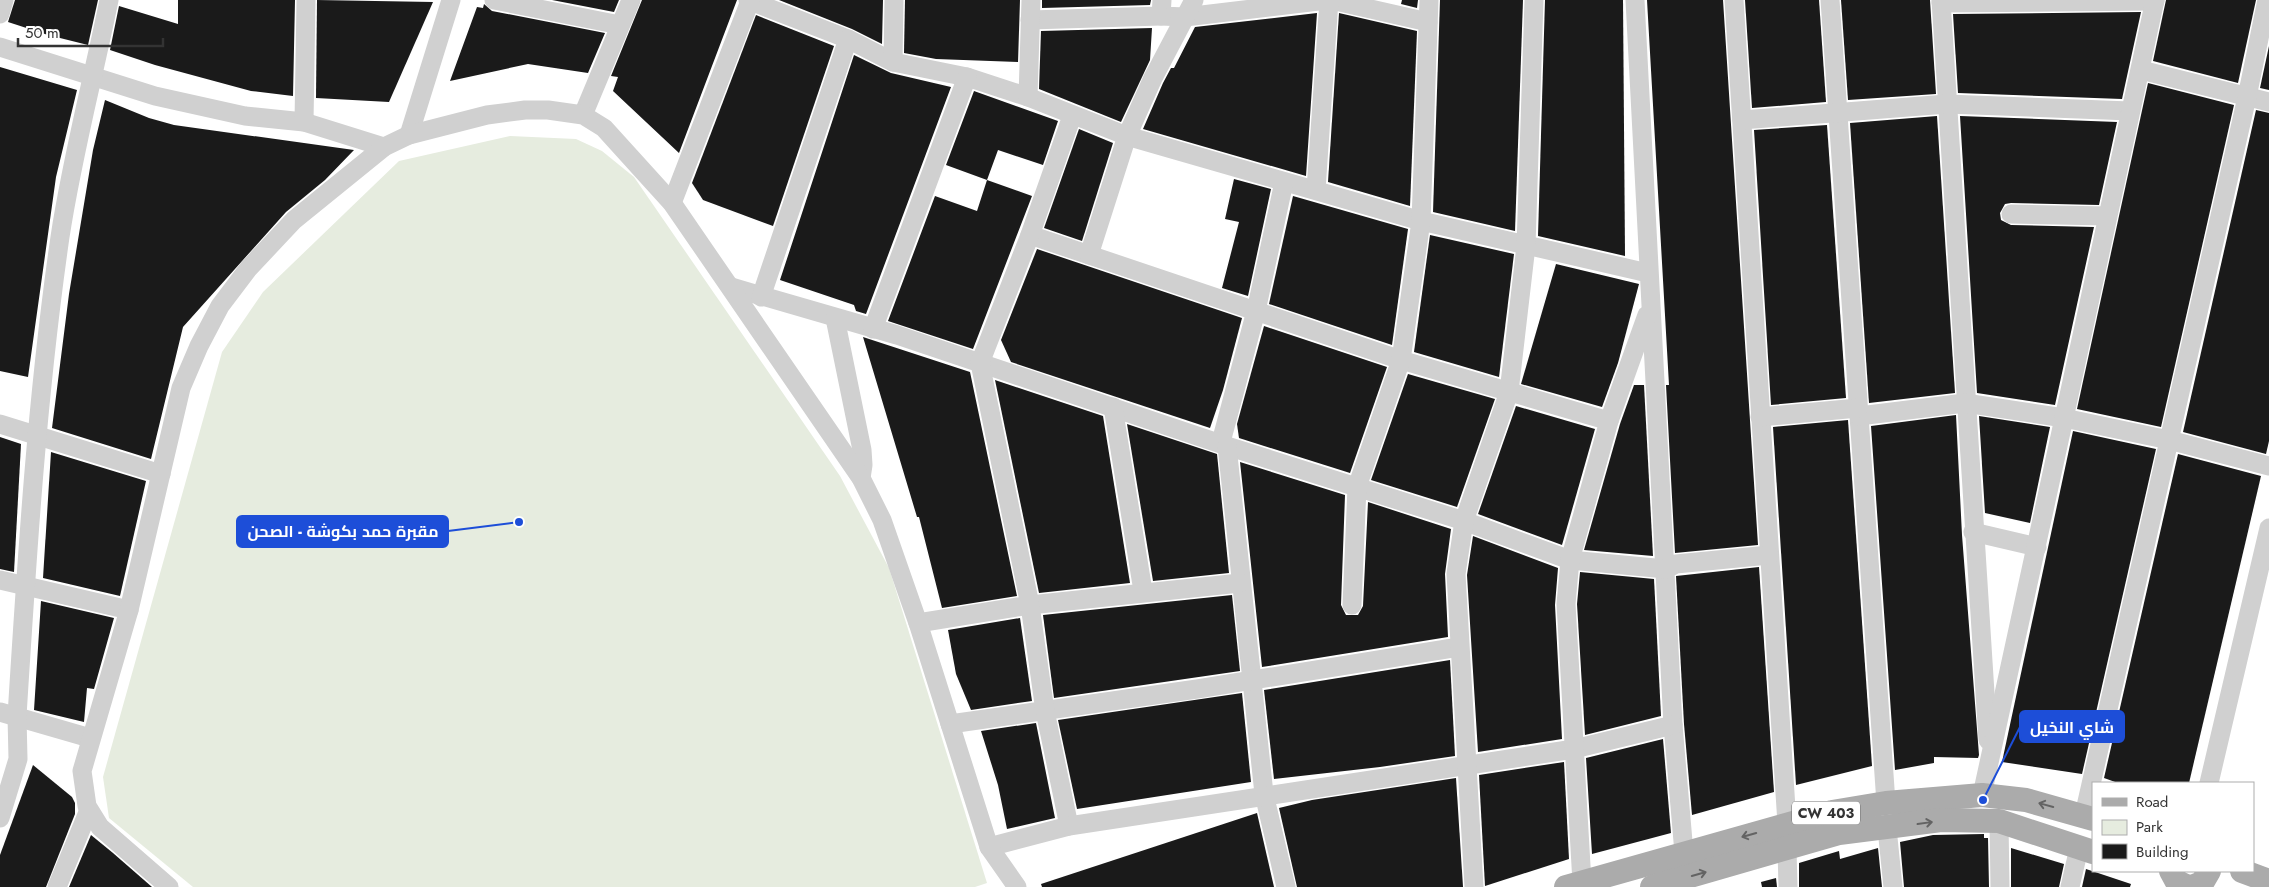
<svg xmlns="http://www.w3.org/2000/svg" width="2269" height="887" viewBox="0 0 2269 887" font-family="Jost,Cairo,sans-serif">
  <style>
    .green { fill: #e6ecdf }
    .building { fill: #1a1a1a }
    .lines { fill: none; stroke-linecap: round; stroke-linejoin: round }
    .minor { stroke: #d0d0d0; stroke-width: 19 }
    .major { stroke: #ababab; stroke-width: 24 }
    .oneway { stroke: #636363 }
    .labels { text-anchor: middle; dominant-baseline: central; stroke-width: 5; stroke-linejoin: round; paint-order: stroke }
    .shield { fill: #fff; stroke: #707070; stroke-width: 1 }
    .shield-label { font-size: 14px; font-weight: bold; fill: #333 }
    .leader { fill: none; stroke: #1d4ed8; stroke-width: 2 }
    .callout-dot { fill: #1d4ed8; stroke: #fff; stroke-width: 2 }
    .callout { fill: #1d4ed8; stroke: #1d4ed8; stroke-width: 2 }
    .callout-label { font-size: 16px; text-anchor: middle; font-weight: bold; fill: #fff }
  </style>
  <rect width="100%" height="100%" fill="#fff"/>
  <path class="green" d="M510,136l66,3 26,12 32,26 206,299 49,92 98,315 -12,4h-782l-84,-69 -6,-41 119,-425 41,-60 136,-131z"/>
  <g class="building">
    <path d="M15,0h83l-10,45 -40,-10 -40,-13z"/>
    <path d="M178,0h117l-2,96 -42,-5 -96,-26 -45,-15 9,-44 59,18z"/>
    <path d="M317,0l116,2 -44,100 -73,-4z"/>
    <path d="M552,0h67l-5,12z"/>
    <path d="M642,0h95l-58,153 -66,-62 5,-14 -7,-1z"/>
    <path d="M779,0h104l-1,44 -30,-15z"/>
    <path d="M905,0h115l-2,62 -82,-3 -32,-6z"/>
    <path d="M1042,0h109l-1,5 -108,3z"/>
    <path d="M1402,0h16l-1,8 -16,-4z"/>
    <path d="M1440,0h83l-8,231 -82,-19z"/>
    <path d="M1545,0h78l2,256 -87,-20z"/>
    <path d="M1647,0h76l35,545 -83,8 -9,-168h3z"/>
    <path d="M1745,0h74l7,102 -74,6z"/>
    <path d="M1841,0h89l6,94 -88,6z"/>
    <path d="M2166,0h90l-18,83 -85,-22z"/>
    <path d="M484,4l8,7 113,22 -17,40 -60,-9 -78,17 27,-74 6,1z"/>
    <path d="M2141,12l-19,87 -164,-6 -5,-79z"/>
    <path d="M1317,13l-11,163 -163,-47 20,-46 8,-15h3l21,-41z"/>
    <path d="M1339,13l78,18 -7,175 -82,-24z"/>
    <path d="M756,15l78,31 -61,180 -70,-26 -11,-17z"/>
    <path d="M1152,28l-2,32 -29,62 -82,-33 2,-58z"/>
    <path d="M2269,46v44l-9,-2z"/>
    <path d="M854,55l37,18 60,14 -85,227 -10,-3 -2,-6 -74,-25z"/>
    <path d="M0,67l77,23 -21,87 -28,200 -28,-6z"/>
    <path d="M2148,83l86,22 -73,322 -84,-18z"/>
    <path d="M974,91l84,30 -15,44 -45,-15 -11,30 45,16 -59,153 -85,-28 47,-125 42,15 10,-31 -41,-15z"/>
    <path d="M105,100l44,18 25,7 180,25 -29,30 -39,32 -103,115 -32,132 -99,-31 17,-134 24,-144z"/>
    <path d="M2256,110l13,3v328l-3,13 -83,-22z"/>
    <path d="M1937,116l18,277 -86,10 -19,-280z"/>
    <path d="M1960,116l157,6 -18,83 -88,-2 -6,1 -5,9 1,7 10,5 83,2 -39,178 -78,-12z"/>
    <path d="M1827,125l19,273 -75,7 -17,-275z"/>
    <path d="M1079,129l34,14 -31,98 -38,-13z"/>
    <path d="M1234,179l37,10 -23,107 -26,-8 17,-66 -14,-3z"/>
    <path d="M1293,196l115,33 -16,116 -123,-41z"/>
    <path d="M1430,235l84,19 -15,123 -85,-25z"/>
    <path d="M1037,249l205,69 -19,72 -13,38 -199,-66 -10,-22z"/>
    <path d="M1556,264l83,20 -21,79 -16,44 -81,-23z"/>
    <path d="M1264,326l123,41 -37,106 -111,-35 -2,-14z"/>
    <path d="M863,337l107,35 47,224 -75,12 -23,-91h-2z"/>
    <path d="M1408,374l87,25 -38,108 -86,-27z"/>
    <path d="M995,380l108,36 27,167 -91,10z"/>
    <path d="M1634,385h10l9,171 -69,-6 36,-126z"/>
    <path d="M1516,406l79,23 -33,116 -84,-31z"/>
    <path d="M1956,415l6,120 17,220 -1,3 -44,-1v6l-39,7 -24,-344z"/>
    <path d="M1979,416l71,11 -20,96 -45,-10z"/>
    <path d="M1848,420l24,346 -76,19 -23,-358z"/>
    <path d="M1127,424l90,30 12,119 -76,8z"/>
    <path d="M2073,431l83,18 -74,325 -80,-12z"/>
    <path d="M0,437l21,7 -7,128 -14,-3z"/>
    <path d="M51,452l95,29 -26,115 -77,-18z"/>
    <path d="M2178,454l83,22 -72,307h-71l-14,-5z"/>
    <path d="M1240,462l105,33 -4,110 5,10h12l5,-9 5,-104 83,27 -6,45 3,63 -186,30z"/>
    <path d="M1473,536l85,32 -3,37 7,134 -84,13 -11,-177z"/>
    <path d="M1759,567l15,225 -82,23 -8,-91 -8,-148z"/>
    <path d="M1580,572l74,7 7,137 -76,19 -8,-131z"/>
    <path d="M1232,595l8,76 -186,27 -11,-83z"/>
    <path d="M41,601l73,17 -20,71 -7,-1 -3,34 -50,-12z"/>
    <path d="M1020,618l12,83 -61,9 -15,-36 -8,-44z"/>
    <path d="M1450,660l5,96 -75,11 -106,12 -10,-89z"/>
    <path d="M1242,693l9,89 -174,27 -19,-89z"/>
    <path d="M1036,723l19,95 -48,11 -9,-44 -17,-54z"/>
    <path d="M1663,739l8,94 -79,21 -6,-96z"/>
    <path d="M1564,762l5,97 -84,27 -6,-111z"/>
    <path d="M33,765l39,32 3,6v11l-29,73h-46v-32z"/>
    <path d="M1456,778l7,109h-166l-18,-79 33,-8z"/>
    <path d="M1257,813l17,74h-232l-1,-3z"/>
    <path d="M1984,834v4h4l1,49h-85l-4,-45 33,-7z"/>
    <path d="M91,835l22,18 39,34h-83z"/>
    <path d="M1878,848l4,39h-83v-24l40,-12 1,8z"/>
    <path d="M2011,848l53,16 -5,23h-48z"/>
    <path d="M2086,869l45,15 -1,3h-48z"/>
    <path d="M1776,878l1,9h-15l-1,-5z"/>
  </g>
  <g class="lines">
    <g class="minor">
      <path d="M494,0l126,25"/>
      <path d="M748,0l100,39 45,23 74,15 61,20 99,39 294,85 227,52"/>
      <path d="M1162,0l-1,16 24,1 142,-17"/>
      <path d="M1331,0l97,22"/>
      <path d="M1635,0l38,725 11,128"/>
      <path d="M1734,0l53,824"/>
      <path d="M1830,0l56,803"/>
      <path d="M1941,0l47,740"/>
      <path d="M1941,3l214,-2"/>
      <path d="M0,14l4,-14"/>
      <path d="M1030,20l131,-4"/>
      <path d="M0,47l155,49 90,20 59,6 80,25"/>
      <path d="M893,62l1,-62"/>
      <path d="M2141,70l128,32"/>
      <path d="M1028,97l3,-97"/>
      <path d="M583,115l48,-115"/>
      <path d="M1742,120l205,-16 183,7"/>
      <path d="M304,122l2,-122"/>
      <path d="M409,135l42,-135"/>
      <path d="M1316,190l13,-190"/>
      <path d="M672,203l78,-202"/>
      <path d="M2011,214l96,2"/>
      <path d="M1030,235l371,125 208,61"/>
      <path d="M1089,255l38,-119 26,-58 41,-78"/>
      <path d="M731,287l166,48 330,111 237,75 106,39 96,9 10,-5 93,-9"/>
      <path d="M761,297l87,-258"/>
      <path d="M835,318l27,132 1,15 -2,13"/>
      <path d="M873,329l94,-252"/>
      <path d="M1113,407l30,184"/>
      <path d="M1859,416l106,-13 99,15 105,22 100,26"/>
      <path d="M1760,417l98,-9"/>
      <path d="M0,424l161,50"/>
      <path d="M1221,442l35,-131 28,-129"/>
      <path d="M1227,446l37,348 22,93"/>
      <path d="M1973,532l64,15"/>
      <path d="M0,580l129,30"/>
      <path d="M1352,605l5,-118 44,-127 20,-139 8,-221"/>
      <path d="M918,623l112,-18 210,-22"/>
      <path d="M0,712l90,26"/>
      <path d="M950,724l247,-35 262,-42"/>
      <path d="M2209,783l60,-255"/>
      <path d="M1982,795l173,-795"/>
      <path d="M2084,815l163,-718 20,-97"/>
      <path d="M0,818l18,-59 -1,-43c10,-160 20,-320 43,-479 12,-80 33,-158 49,-237"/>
      <path d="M1999,821l1,66"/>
      <path d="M1069,826l-24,-115 -15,-106 -50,-242 50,-128 42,-119"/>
      <path d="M1887,828l6,59"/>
      <path d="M989,847l80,-21 505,-77 99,-24"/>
      <path d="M1787,849l1,38"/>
      <path d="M1582,883l-16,-279 4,-44 39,-139 38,-106"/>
      <path d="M57,887l32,-77"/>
      <path d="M169,887l-69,-60 -13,-21 -5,-35 47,-161 52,-222 18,-42 21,-40 28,-37 46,-49 90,-73 25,-12 78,-20 38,-5h23l35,5 21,13 68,75 189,275 21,42 36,103 71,224 28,40"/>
      <path d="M1474,887l-18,-313 8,-53 45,-129 17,-146 8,-246"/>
      <path d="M2070,887l9,-39"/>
    </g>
    <g class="major">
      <path d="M2171,871l6,11 11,5"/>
      <path d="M2242,871l27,10"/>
      <path d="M1566,887l266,-75 54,-9 96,-8 44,5 67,19"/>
      <path d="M1652,887l187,-54 102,-13 58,1 94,31"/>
      <path d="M2192,887l10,-4 7,-12"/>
    </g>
  </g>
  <defs><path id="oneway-shaft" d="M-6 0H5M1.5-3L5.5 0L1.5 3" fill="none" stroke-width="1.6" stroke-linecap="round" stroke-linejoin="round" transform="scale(1.25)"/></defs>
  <g class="oneway">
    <use href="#oneway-shaft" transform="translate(2046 805) rotate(-165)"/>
    <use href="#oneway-shaft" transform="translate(1925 823) rotate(-8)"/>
    <use href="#oneway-shaft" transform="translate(1749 835) rotate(164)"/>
    <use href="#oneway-shaft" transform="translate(1699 874) rotate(-16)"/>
  </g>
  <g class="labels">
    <rect class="shield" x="1792" y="801.5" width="68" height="23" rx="4"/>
    <g class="shield-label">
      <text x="1826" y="813">CW 403</text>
    </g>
  </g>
  <path class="leader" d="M519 522L448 531M1983 800L2020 727"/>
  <g class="callout-dot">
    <circle cx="519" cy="522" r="5"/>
    <circle cx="1983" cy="800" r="5"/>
  </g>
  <g class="callout">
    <rect x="237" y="516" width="211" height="31" rx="5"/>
    <rect x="2020" y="711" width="104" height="31" rx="5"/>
  </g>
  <g class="callout-label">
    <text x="343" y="537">مقبرة حمد بكوشة - الصحن</text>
    <text x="2072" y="733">شاي النخيل</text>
  </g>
  <rect x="2092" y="782" width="162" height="90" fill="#ffffff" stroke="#adadad"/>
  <rect x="2102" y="798" width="25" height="8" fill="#ababab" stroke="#adadad"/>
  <text x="2136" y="807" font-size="15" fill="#333333">Road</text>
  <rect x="2102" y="820" width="25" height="15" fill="#e6ecdf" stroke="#adadad"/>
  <text x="2136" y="832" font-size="15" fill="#333333">Park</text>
  <rect x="2102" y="844" width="25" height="15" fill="#1a1a1a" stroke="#adadad"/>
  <text x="2136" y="857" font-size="15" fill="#333333">Building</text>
  <path d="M18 38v8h145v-8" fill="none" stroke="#333333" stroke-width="2.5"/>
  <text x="25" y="38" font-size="15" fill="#333333" stroke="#ffffff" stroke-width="4" paint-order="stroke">50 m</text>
</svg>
